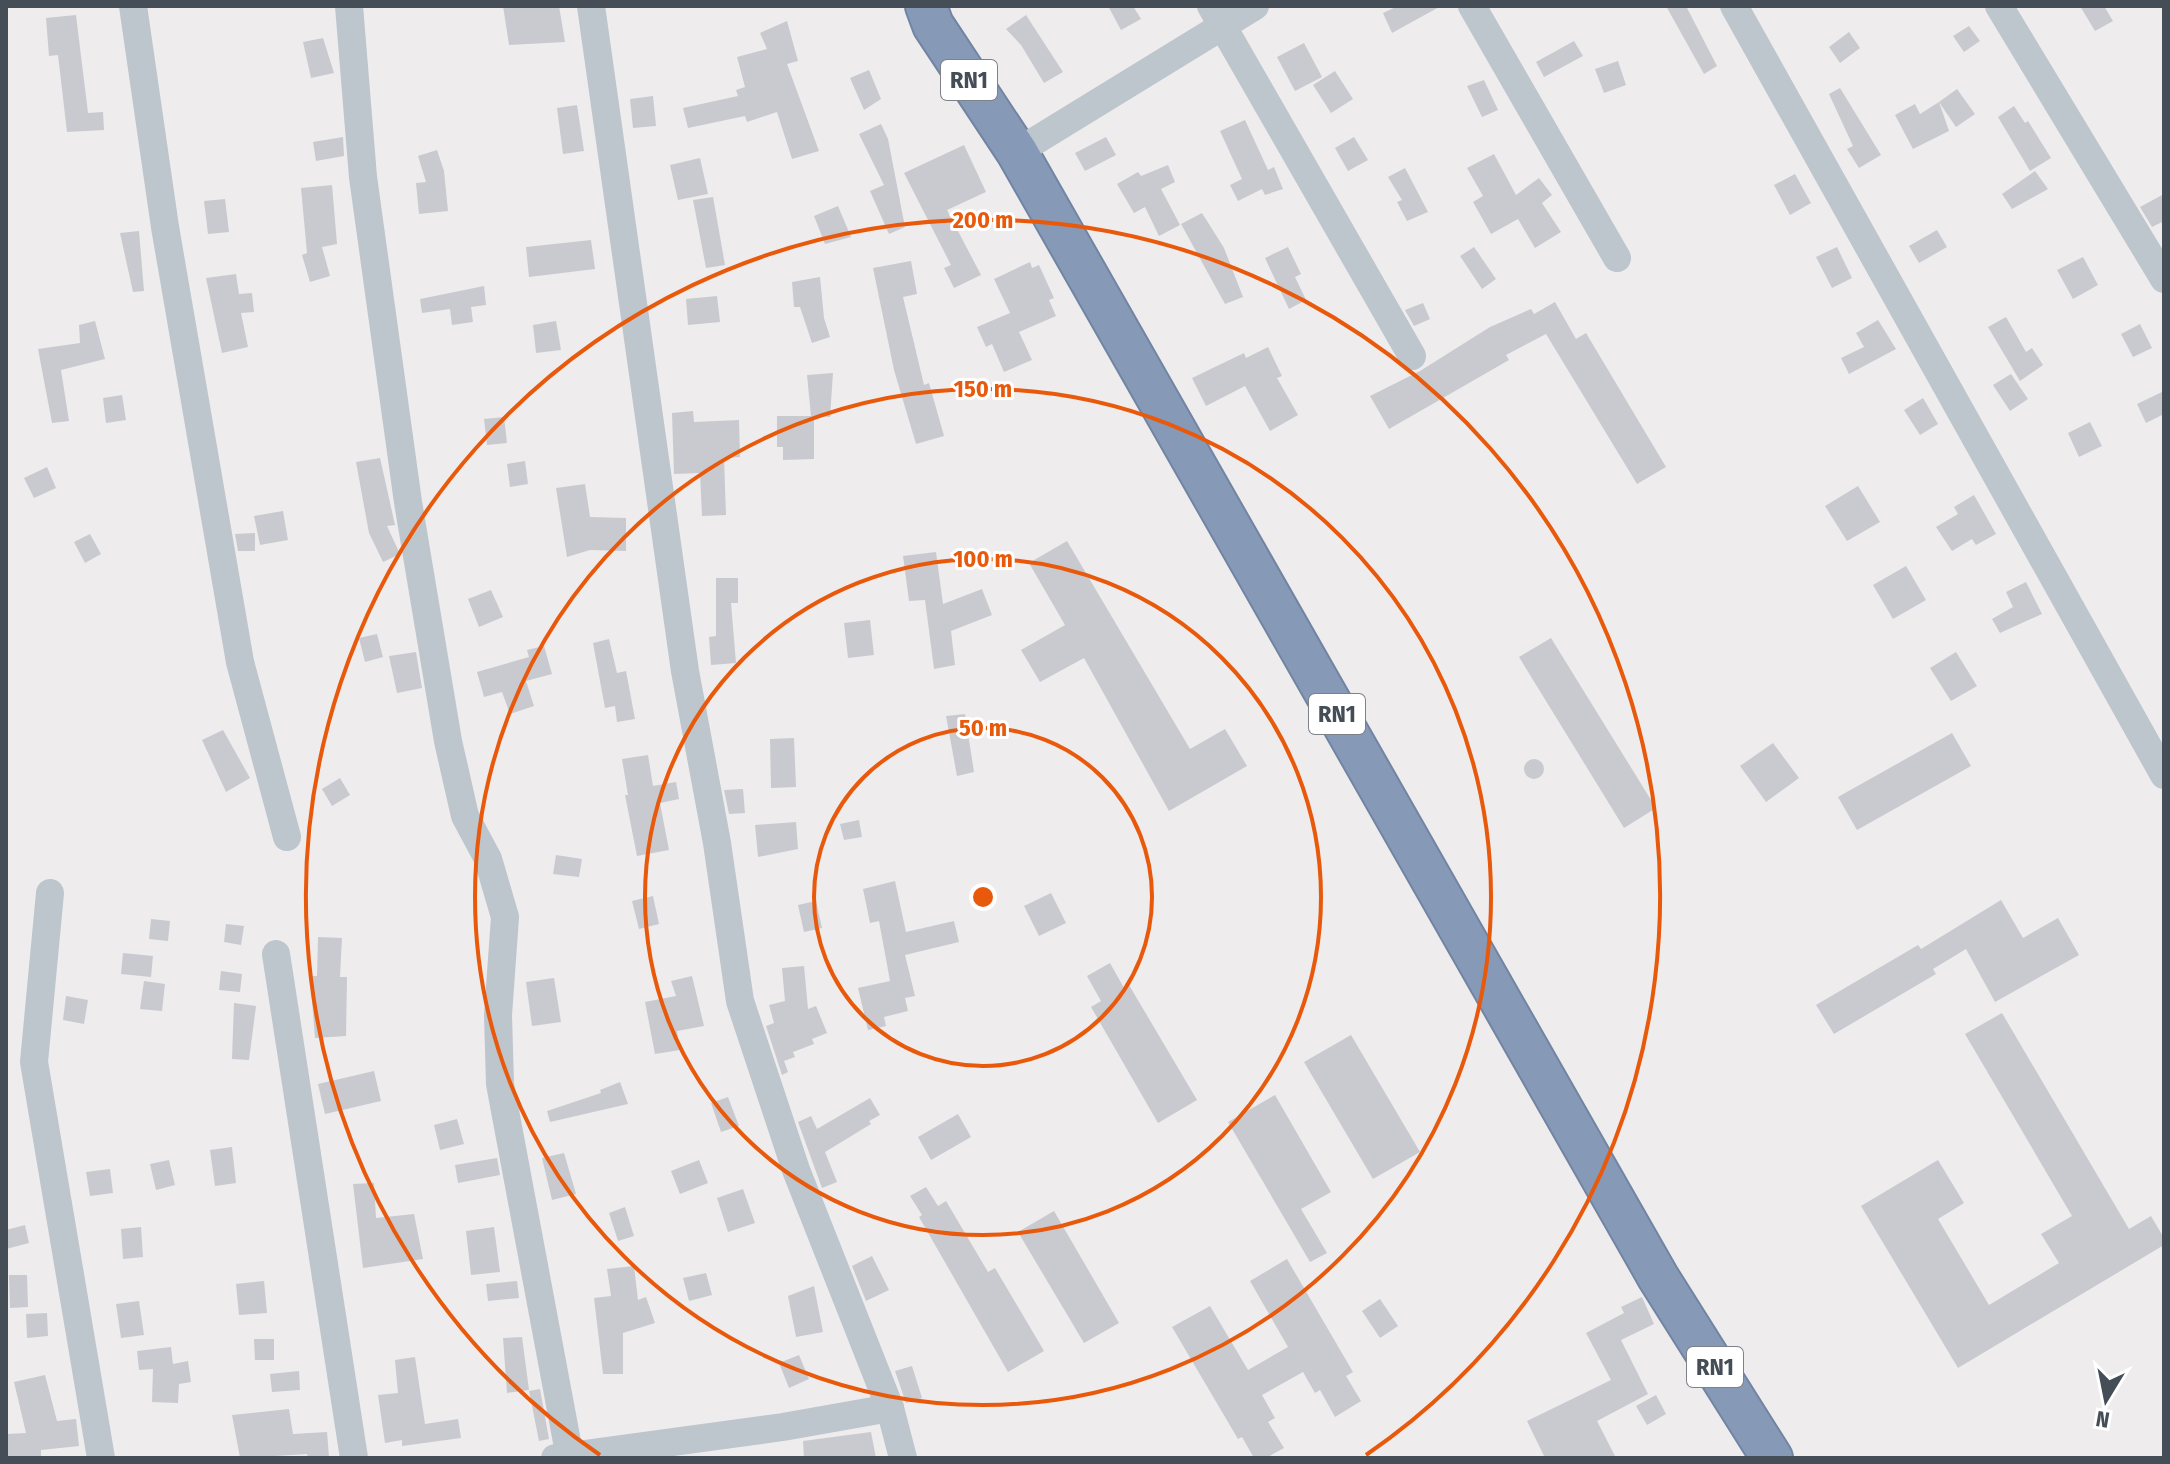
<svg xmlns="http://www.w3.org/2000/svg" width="2170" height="1464" viewBox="0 0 2170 1464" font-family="'Fira Sans Condensed',sans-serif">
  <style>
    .building { fill: #c9cad0 }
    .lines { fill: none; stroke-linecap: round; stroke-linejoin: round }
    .highway-casing { stroke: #7185a3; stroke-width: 44 }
    .minor { stroke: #bdc5cd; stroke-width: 28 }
    .highway { stroke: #869ab8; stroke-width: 40 }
    .ring { fill: none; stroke: #e8590c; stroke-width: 4 }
    .labels { text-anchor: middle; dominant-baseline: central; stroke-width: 6; stroke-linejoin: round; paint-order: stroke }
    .shield { fill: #fff; stroke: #7d8289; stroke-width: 2 }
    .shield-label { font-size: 24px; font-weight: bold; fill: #454d57 }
    .centre { fill: #e8590c; stroke: #fff; stroke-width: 4 }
    .ring-label { font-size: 24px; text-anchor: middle; font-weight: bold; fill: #e8590c; stroke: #fff; stroke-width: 6; stroke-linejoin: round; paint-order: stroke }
  </style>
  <rect width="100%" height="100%" fill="#eeecec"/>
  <g class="building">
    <path d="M503,6h56l6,36 -56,3z"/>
    <path d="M1108,6h25l8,13 -20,11z"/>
    <path d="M1398,6h43l-49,27 -9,-20z"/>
    <path d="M1666,6h20l31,60 -13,8z"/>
    <path d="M2080,6h24l9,15 -18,10z"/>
    <path d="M76,15l12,98 15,-1 1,18 -37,2 -9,-77 -9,1 -3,-38z"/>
    <path d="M1026,15l37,57 -19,11 -23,-38 -15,-16z"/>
    <path d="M787,21l11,40 -11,3 32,87 -27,8 -15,-47 -30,10 -2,-6 -57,12 -5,-20 55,-12 -2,-6 9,-3 -8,-30 30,-8 -7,-16z"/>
    <path d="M1969,26l11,15 -16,11 -11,-16z"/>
    <path d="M1849,32l11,16 -20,15 -11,-16z"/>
    <path d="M323,38l11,35 -23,5 -8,-36z"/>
    <path d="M1574,41l9,15 -39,21 -8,-15z"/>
    <path d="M1304,43l18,34 -27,14 -18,-34z"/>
    <path d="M1618,61l8,24 -22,8 -9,-24z"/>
    <path d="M869,70l12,29 -17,11 -14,-32z"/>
    <path d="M1335,71l18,28 -22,14 -18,-28z"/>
    <path d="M1484,80l14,30 -16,7 -15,-31z"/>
    <path d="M1840,88l41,67 -22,13 -12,-19 6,-3 -24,-52z"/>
    <path d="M1957,89l18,25 -19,13 -17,-25z"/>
    <path d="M653,96l3,30 -23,2 -3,-29z"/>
    <path d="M1939,102l10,29 -36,18 -18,-34 20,-11 5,10z"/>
    <path d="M577,105l7,46 -21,3 -6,-46z"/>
    <path d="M2014,106l11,17 3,-2 23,37 -21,13 -32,-54z"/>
    <path d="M1245,120l23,50 6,-3 9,22 -18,6 -3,-6 -24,12 -8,-16 12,-6 -22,-48z"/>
    <path d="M881,124l7,15 17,88 -16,7 -19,-43 14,-6 -25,-51z"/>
    <path d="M343,137l1,19 -28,5 -3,-19z"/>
    <path d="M1106,137l10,18 -31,16 -10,-18z"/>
    <path d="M1354,137l14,23 -20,11 -13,-23z"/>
    <path d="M964,145l22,47 -39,18 34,65 -27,13 -10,-20 7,-3 -47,-92z"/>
    <path d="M437,150l7,21 4,40 -29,3 -3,-31 10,-1 -8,-26z"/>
    <path d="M1494,154l22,41 23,-17 13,17 -10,8 19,29 -26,16 -17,-29 -27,15 -18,-32 10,-6 -16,-28z"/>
    <path d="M700,158l8,36 -30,6 -8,-35z"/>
    <path d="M1168,165l7,17 -14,7 19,36 -21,11 -14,-29 -11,6 -17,-29 21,-12 3,4z"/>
    <path d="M1405,168l23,44 -21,9 -10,-19 5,-2 -14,-23z"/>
    <path d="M2035,171l13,18 -36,20 -10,-15z"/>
    <path d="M1795,174l16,29 -21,12 -16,-30z"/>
    <path d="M332,185l5,59 -15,3 8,29 -20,6 -8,-27 5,-2 -6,-65z"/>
    <path d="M2164,194v27l-12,6 -12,-20z"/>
    <path d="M713,197l12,68 -19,3 -13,-68z"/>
    <path d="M225,199l4,33 -21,2 -4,-33z"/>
    <path d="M838,206l13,31 -26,7 -11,-28z"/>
    <path d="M1202,213l22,35 19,49 -18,7 -44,-80z"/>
    <path d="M1937,230l10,17 -28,16 -10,-17z"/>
    <path d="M139,231l5,60 -11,1 -13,-59z"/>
    <path d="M591,240l4,29 -66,8 -3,-30z"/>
    <path d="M1288,247l13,27 -6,3 11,23 -17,9 -24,-51z"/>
    <path d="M1474,247l22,32 -14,10 -22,-33z"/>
    <path d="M1837,247l15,31 -20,10 -16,-31z"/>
    <path d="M2083,257l15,28 -25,14 -16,-29z"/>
    <path d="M911,261l6,33 -14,3 21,88 5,-2 15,53 -28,8 -22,-74 -21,-102z"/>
    <path d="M1030,262l2,6 7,-3 15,33 -5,2 7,16 -37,16 13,28 -28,12 -12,-28 -6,3 -9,-20 33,-14 -16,-34z"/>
    <path d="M236,274l3,20 13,-1 2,19 -13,1 7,34 -26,6 -16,-75z"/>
    <path d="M820,277l4,41 6,19 -18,6 -12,-36h-6l-2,-25z"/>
    <path d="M484,286l2,19 -15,2 2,15 -21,3 -2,-16 -28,4 -2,-14z"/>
    <path d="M717,296l3,26 -32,3 -2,-26z"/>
    <path d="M1555,302l21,37 10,-6 80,134 -29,17 -91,-150 -40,21 3,5 -120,69 -19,-33 50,-25 70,-44 41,-18 3,5z"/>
    <path d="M1423,303l7,16 -16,7 -9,-16z"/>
    <path d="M2006,317l20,35 6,-4 11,17 -23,16 -32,-54z"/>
    <path d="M1878,320l18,29 -47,25 -8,-16 23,-11 -8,-14z"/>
    <path d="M95,321l10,38 -44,11 8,51 -17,2 -14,-74 42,-6 -1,-18z"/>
    <path d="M556,321l5,29 -25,3 -3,-28z"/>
    <path d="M2140,324l12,24 -19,9 -12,-23z"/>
    <path d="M1268,347l14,29 -5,2 21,37 -28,16 -25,-45 -39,20 -14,-28 52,-25 2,5z"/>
    <path d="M833,373l-3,44 -16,-1v43l-31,1v-13h-6v-31h34l-4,-41z"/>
    <path d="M2011,374l17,25 -18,12 -17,-26z"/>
    <path d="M2164,391v23l-18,9 -9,-19z"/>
    <path d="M122,395l4,25 -20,3 -3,-25z"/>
    <path d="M1923,398l15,26 -18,11 -16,-25z"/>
    <path d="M693,411l1,11 45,-2 1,37 -16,1 2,57 -24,1 -2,-43 -26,1 -2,-61z"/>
    <path d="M504,417l3,26 -20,2 -3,-26z"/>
    <path d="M2090,422l12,24 -23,11 -11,-24z"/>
    <path d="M380,458l15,67 -8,1 13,28 -17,8 -14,-29 -13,-71z"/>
    <path d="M525,461l3,23 -18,3 -3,-23z"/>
    <path d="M47,467l9,21 -22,10 -10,-20z"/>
    <path d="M585,484l5,33 36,1v33l-36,-1 -23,7 -11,-69z"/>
    <path d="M1858,486l22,36 -33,19 -22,-35z"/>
    <path d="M1974,495l22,39 -20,11 -4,-6 -20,12 -16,-24 22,-13 -4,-7z"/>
    <path d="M283,511l5,29 -28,5 -6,-29z"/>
    <path d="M255,533v18h-17l-3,-17z"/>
    <path d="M90,534l11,20 -16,9 -11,-21z"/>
    <path d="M1067,541l123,208 35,-20 22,37 -78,45 -85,-153 -44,24 -19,-32 44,-25 -36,-62z"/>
    <path d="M936,552l7,52 39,-15 10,26 -41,16 4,34 -21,4 -9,-69 -16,1 -6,-45z"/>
    <path d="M1906,566l20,34 -33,19 -20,-34z"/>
    <path d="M716,578h22v25h-7l5,60 -25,2 -2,-28 7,-1z"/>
    <path d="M2026,582l16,32 -42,19 -8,-14 21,-12 -7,-15z"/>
    <path d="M491,590l12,27 -24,10 -11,-28z"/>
    <path d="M870,620l4,35 -26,3 -4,-35z"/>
    <path d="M377,634l6,23 -18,5 -6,-24z"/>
    <path d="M1551,638l105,170 -32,20 -105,-171z"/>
    <path d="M609,639l8,34 9,-2 9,48 -18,3 -2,-16 -10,2 -12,-65z"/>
    <path d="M544,646l8,28 -26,7 8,25 -24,8 -8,-22 -18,5 -7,-25 52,-15 -2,-7z"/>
    <path d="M416,652l6,36 -25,5 -8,-37z"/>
    <path d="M1956,652l21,34 -26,15 -21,-33z"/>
    <path d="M965,714l9,58 -17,4 -11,-60z"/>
    <path d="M223,730l27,48 -24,14 -24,-52z"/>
    <path d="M1952,733l19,33 -114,64 -19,-33z"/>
    <path d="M794,738l2,49 -25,1 -1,-49z"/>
    <path d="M1773,743l26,35 -33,24 -26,-36z"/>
    <path d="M648,755l5,31 23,-4 3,17 -19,4 9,47 -32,6 -12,-61h3l-6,-36z"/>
    <circle cx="1534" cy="769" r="10"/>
    <path d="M340,778l10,17 -18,11 -10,-17z"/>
    <path d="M743,789l2,24 -16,1 -5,-24z"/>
    <path d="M859,820l3,17 -18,3 -4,-16z"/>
    <path d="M796,822l2,27 -40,8 -3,-32z"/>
    <path d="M556,855l26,4 -3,18 -26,-3z"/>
    <path d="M895,881l11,51 48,-11 5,21 -54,13 10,41 -10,2 3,13 -24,6 2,9 -18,4 -10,-42 32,-7 -11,-60 -9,2 -7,-34z"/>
    <path d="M1051,893l15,30 -27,13 -15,-30z"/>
    <path d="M653,896l6,28 -20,5 -7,-28z"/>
    <path d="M2001,900l22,38 35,-20 21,37 -84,47 -29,-53 -33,20 3,5 -102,60 -18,-29 102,-60 3,4z"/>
    <path d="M816,901l6,27 -18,4 -6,-27z"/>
    <path d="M151,919l19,2 -2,20 -19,-2z"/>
    <path d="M226,924l18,2 -3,19 -17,-3z"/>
    <path d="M318,937l24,1 -2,39h7l-1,59 -31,2 -5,-62h7z"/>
    <path d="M123,953l30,3 -2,21 -30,-3z"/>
    <path d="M1110,963l14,25 5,-3 68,115 -39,23 -67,-116 10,-6 -14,-25z"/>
    <path d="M804,966l4,43 8,-3 11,27 -15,6 2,5 -21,8 2,5 -11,4 4,11 -6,3 -16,-49 8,-3 -5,-18 16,-4 -3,-33z"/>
    <path d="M221,971l21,3 -2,18 -21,-2z"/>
    <path d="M692,976l12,50 -27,5 3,19 -25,4 -10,-52 31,-6 -5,-15z"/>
    <path d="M554,978l7,44 -29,4 -6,-44z"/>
    <path d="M144,981l21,3 -3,27 -22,-2z"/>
    <path d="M66,996l22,4 -4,24 -21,-4z"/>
    <path d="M234,1003l22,3 -7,54 -17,-1z"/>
    <path d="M2002,1013l127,216 22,-13 13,22v7l-206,123 -97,-162 77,-46 26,43 -26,16 51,86 70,-42 -18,-29 31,-18 -107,-182z"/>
    <path d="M1351,1035l69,117 -47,27 -69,-117z"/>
    <path d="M374,1071l7,30 -56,13 -7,-30z"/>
    <path d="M620,1082l8,22 -78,18 -3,-11 54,-18 -1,-3z"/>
    <path d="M1275,1095l56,97 -30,17 26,44 -17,9 -82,-140z"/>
    <path d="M728,1097l11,29 -18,6 -10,-29z"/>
    <path d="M870,1098l10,17 -11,6 2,3 -46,28 12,30 -15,6 -24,-66 13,-6 6,13z"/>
    <path d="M958,1114l13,23 -40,23 -13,-23z"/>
    <path d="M457,1119l7,25 -24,6 -6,-25z"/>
    <path d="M232,1147l4,36 -21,3 -5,-36z"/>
    <path d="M564,1153l12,41 -24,6 -10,-42z"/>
    <path d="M497,1158l3,17 -42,8 -3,-18z"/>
    <path d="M169,1160l6,25 -19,5 -6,-26z"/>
    <path d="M699,1160l9,23 -28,11 -9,-23z"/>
    <path d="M110,1169l3,24 -23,3 -4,-24z"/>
    <path d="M374,1183l2,35 38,-4 9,45 -60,9 -10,-84z"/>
    <path d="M926,1187l12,19 8,-5 42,71 7,-4 49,83 -36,21 -89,-155 3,-2 -12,-19z"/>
    <path d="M743,1189l12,34 -27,9 -11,-34z"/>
    <path d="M625,1207l9,29 -16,5 -9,-28z"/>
    <path d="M1054,1211l65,112 -35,20 -66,-111z"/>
    <path d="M25,1225l4,18 -23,6v-19z"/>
    <path d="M141,1227l2,30 -20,2 -2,-30z"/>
    <path d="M494,1227l6,45 -29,3 -5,-44z"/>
    <path d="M872,1256l17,34 -23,11 -14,-35z"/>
    <path d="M1287,1259l66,113 -7,4 15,25 -26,16 -15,-27 -5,3 -12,-21 -41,23 13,23 -7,4 16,26 -18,10h-12l-12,-21 -4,2 -66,-112 38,-21 38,64 40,-23 -38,-66z"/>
    <path d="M634,1266l4,34 8,-3 9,26 -32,10v41h-20l-9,-76 17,-2 -4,-27z"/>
    <path d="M706,1273l6,22 -23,6 -6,-23z"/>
    <path d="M9,1275h18l1,32 -18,1z"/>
    <path d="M264,1281l3,32 -28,2 -3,-31z"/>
    <path d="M517,1281l2,17 -31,3 -2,-17z"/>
    <path d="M814,1286l9,46 -27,5 -8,-41z"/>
    <path d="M1642,1297l12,27 -33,16 27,54 -51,27 19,37h-71l-18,-37 84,-41 -25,-47 38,-20 -3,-6z"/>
    <path d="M1380,1299l18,27 -18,12 -18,-27z"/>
    <path d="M139,1301l5,34 -23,3 -5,-34z"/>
    <path d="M47,1313l1,23 -21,2 -1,-24z"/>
    <path d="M522,1337l7,53 -22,3 -4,-55z"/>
    <path d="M254,1339h20v21h-19z"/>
    <path d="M171,1347l2,17 15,-3 3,21 -12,2 -1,19 -26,-1 1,-33 -14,1 -2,-19z"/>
    <path d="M799,1355l10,24 -20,9 -10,-25z"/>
    <path d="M415,1357l10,67 33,-5 3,19 -59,8v-6l-17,3 -7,-48 20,-2 -3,-33z"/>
    <path d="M912,1366l10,32 -16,5 -11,-32z"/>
    <path d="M299,1371l1,19 -28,2 -2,-18z"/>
    <path d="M45,1375l12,46 19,-2 3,27 -38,4v8h-33l-1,-24 19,-1 -12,-51z"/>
    <path d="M540,1389l9,50 -10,2 -10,-50z"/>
    <path d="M1656,1395l10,19 -19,11 -11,-19z"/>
    <path d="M289,1409l4,25 34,-2 2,25 -21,1 -1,-4 -67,4 -8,-43z"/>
    <path d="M871,1432l5,26h-72l-1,-17z"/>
  </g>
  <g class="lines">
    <g class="highway-casing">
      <path id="highway" d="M926,6l7,19 84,127 641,1125 114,181"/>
    </g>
    <g class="minor">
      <path d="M133,6l32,221 75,435 47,175"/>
      <path d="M349,6l14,171 45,325 40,239 17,75 23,43 17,58 -7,98 2,69 70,374"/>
      <path d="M591,6l94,665 32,172 23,158 56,169 94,238 13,50"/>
      <path d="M1211,6l201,350"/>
      <path d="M1472,6l145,252"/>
      <path d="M1734,6l430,769"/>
      <path d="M1999,6l165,273"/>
      <path d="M1017,152l238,-146"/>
      <path d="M50,893l-16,169 67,396"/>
      <path d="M276,954l78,504"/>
      <path d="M555,1458l228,-31 107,-19"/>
    </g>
    <use href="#highway" class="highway"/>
  </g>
  <g class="ring">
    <circle cx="983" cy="897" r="169"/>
    <circle cx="983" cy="897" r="338"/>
    <circle cx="983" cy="897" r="508"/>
    <path d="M600 1455A677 677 0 1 1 1366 1455"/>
  </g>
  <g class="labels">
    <g class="shield">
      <rect x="941" y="60" width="56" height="40" rx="6"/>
      <rect x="1309" y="694" width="56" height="40" rx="6"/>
      <rect x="1687" y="1347" width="56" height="40" rx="6"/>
    </g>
    <g class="shield-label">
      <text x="969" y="80">RN1</text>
      <text x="1337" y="714">RN1</text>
      <text x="1715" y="1367">RN1</text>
    </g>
  </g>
  <circle cx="983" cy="897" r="12" class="centre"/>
  <g class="ring-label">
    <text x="983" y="228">200 m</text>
    <text x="983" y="397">150 m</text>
    <text x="983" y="567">100 m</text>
    <text x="983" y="736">50 m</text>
  </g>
  <rect width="2170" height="1464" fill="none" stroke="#454d57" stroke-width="16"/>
  <g transform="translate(2106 1400) rotate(190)" stroke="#ffffff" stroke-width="6" paint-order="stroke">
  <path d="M0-6L14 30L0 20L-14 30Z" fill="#454d57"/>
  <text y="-12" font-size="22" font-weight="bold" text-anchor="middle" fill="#454d57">N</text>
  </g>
</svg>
